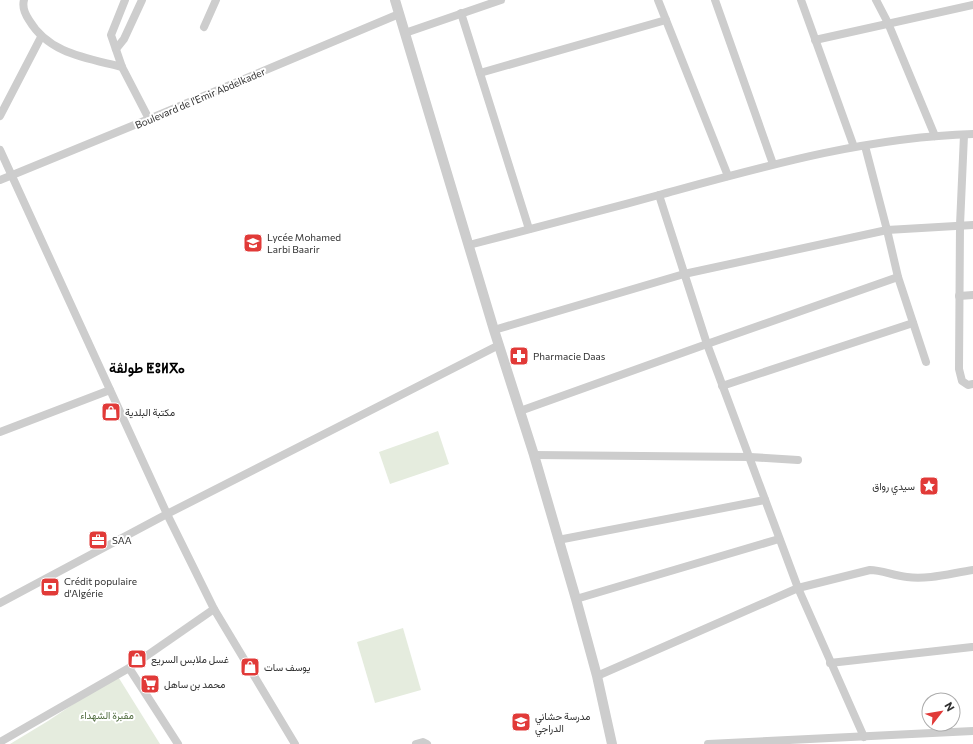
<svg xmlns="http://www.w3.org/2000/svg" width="973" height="744" viewBox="0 0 973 744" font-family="Commissioner,Vazirmatn,'Noto Sans Tifinagh',sans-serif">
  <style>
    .green { fill: #e5ecde }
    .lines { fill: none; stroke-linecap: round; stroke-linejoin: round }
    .minor { stroke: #cdcdcd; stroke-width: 8 }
    .tertiary { stroke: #cdcdcd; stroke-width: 10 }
    .labels { text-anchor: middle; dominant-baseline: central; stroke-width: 4; stroke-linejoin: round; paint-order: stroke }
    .street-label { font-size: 10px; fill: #303030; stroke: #fff }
    .poi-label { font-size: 10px; fill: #303030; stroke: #fff; text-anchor: start }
    .park-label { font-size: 10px; fill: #4f6b3e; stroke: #fff }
    .district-label { font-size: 14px; font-weight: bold; fill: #000; stroke: #fff }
  </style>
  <rect width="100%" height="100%" fill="#fff"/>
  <g class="green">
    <path d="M438,431l11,33 -59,20 -11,-32z"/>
    <path d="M403,628l18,62 -46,13 -18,-61z"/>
    <path d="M117,675l43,69h-150l38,-23z"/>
  </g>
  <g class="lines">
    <g class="minor">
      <path d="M24,0c-2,7 1,14 5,20 20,34 58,38 93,47"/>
      <path d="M125,0l-14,35 11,32 27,52"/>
      <path d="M658,0l70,176"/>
      <path d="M715,0l58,164"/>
      <path d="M801,0l53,147"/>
      <path d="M876,0l12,23 47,113"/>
      <path d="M461,13l68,216"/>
      <path d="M204,27l12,-27"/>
      <path d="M405,33l96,-33"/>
      <path d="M815,40l158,-35"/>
      <path d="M116,49l8,-10 18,-39"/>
      <path d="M480,73l186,-53"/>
      <path d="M0,116l41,-79"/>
      <path d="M964,135l-4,90 -1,144 3,12 6,4 5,-1"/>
      <path d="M865,146l22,84 11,47 28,85"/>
      <path d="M0,150l167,364 47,95 81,135"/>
      <path d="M0,180l149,-61 250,-105"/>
      <path d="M659,195l48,149 91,244 66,149"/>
      <path d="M469,245c64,-17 127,-33 190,-50 103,-28 207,-58 314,-61"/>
      <path d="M959,296l14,-1"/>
      <path d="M494,330l190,-56 203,-44 86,-5"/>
      <path d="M722,386l191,-63"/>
      <path d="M520,411l187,-67 191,-67"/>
      <path d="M0,432l110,-42"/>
      <path d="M534,455l216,2 48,3"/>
      <path d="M558,540l207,-40"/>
      <path d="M576,599l203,-60"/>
      <path d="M0,603l167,-89 332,-169"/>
      <path d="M830,663l142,-16"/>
      <path d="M597,676l201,-88 72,-18c12,0 24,6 37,7 21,3 45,-4 66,-7"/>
      <path d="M0,742l129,-74"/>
      <path d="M178,744l-49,-76 85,-59"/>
      <path d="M416,744l7,-2 4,2"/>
      <path d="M708,744l265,-13"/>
    </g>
    <path class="tertiary" d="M395,0l99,330 40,125 42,144 21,77 15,68"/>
  </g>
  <defs>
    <g id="school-square" transform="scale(1)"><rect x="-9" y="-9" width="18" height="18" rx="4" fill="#e13a38" stroke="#fff"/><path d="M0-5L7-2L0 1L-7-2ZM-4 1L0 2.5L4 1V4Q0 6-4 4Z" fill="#fff"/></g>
    <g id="pharmacy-square" transform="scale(1)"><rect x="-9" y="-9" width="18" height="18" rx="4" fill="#e13a38" stroke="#fff"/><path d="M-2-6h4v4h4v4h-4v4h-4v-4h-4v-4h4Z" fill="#fff"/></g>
    <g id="shop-square" transform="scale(1)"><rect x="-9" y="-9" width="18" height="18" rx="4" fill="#e13a38" stroke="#fff"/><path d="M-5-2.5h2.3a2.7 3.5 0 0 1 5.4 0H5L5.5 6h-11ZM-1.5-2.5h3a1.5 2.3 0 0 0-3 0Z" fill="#fff"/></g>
    <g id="sight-square" transform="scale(1)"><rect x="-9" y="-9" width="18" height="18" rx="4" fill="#e13a38" stroke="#fff"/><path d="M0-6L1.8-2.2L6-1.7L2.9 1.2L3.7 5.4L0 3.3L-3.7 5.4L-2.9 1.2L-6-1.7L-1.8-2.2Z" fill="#fff"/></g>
    <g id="office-square" transform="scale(1)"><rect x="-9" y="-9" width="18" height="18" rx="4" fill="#e13a38" stroke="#fff"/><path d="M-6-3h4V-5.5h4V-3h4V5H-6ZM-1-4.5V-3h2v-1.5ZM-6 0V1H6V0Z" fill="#fff"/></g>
    <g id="bank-square" transform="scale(1)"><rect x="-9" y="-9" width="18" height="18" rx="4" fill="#e13a38" stroke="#fff"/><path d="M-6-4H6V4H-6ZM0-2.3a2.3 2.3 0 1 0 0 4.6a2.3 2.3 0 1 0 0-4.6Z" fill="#fff"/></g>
    <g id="supermarket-square" transform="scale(1)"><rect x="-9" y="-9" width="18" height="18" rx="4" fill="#e13a38" stroke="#fff"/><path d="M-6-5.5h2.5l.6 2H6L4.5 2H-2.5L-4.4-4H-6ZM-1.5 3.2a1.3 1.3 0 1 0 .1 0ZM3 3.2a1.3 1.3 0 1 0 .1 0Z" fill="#fff"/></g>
  </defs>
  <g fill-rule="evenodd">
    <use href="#school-square" x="253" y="243"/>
    <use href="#pharmacy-square" x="519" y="356"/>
    <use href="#shop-square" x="111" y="412"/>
    <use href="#sight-square" x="929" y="486"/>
    <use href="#office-square" x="98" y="540"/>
    <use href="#bank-square" x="50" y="587"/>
    <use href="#shop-square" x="137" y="659"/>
    <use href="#shop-square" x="250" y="667"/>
    <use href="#supermarket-square" x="150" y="684"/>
    <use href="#school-square" x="521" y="722"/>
  </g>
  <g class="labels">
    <g class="street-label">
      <text transform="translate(200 98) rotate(-23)">Boulevard de l'Emir Abdelkader</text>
    </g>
    <g class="poi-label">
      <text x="267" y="237">Lycée Mohamed<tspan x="267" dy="12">Larbi Baarir</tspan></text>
      <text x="533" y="356">Pharmacie Daas</text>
      <text x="125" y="412">مكتبة البلدية</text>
      <text x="915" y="486" text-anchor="end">سيدي رواق</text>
      <text x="112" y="540">SAA</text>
      <text x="64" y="581">Crédit populaire<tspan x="64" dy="12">d'Algérie</tspan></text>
      <text x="151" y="659">غسل ملابس السريع</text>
      <text x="264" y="667">يوسف سات</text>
      <text x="164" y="684">محمد بن ساهل</text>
      <text x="535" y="716">مدرسة حشاني<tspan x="535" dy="12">الدراجي</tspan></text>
    </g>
    <g class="park-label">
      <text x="107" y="715">مقبرة الشهداء</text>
    </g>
    <g class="district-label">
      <text x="147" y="367">طولڤة ⵟⵓⵍⴳⴰ</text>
    </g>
  </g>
  <g transform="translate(941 712) rotate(59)"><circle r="19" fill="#ffffff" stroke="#acacac"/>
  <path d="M0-3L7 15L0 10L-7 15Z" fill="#e13a38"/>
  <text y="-6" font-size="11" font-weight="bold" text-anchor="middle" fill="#303030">N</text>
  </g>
</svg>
